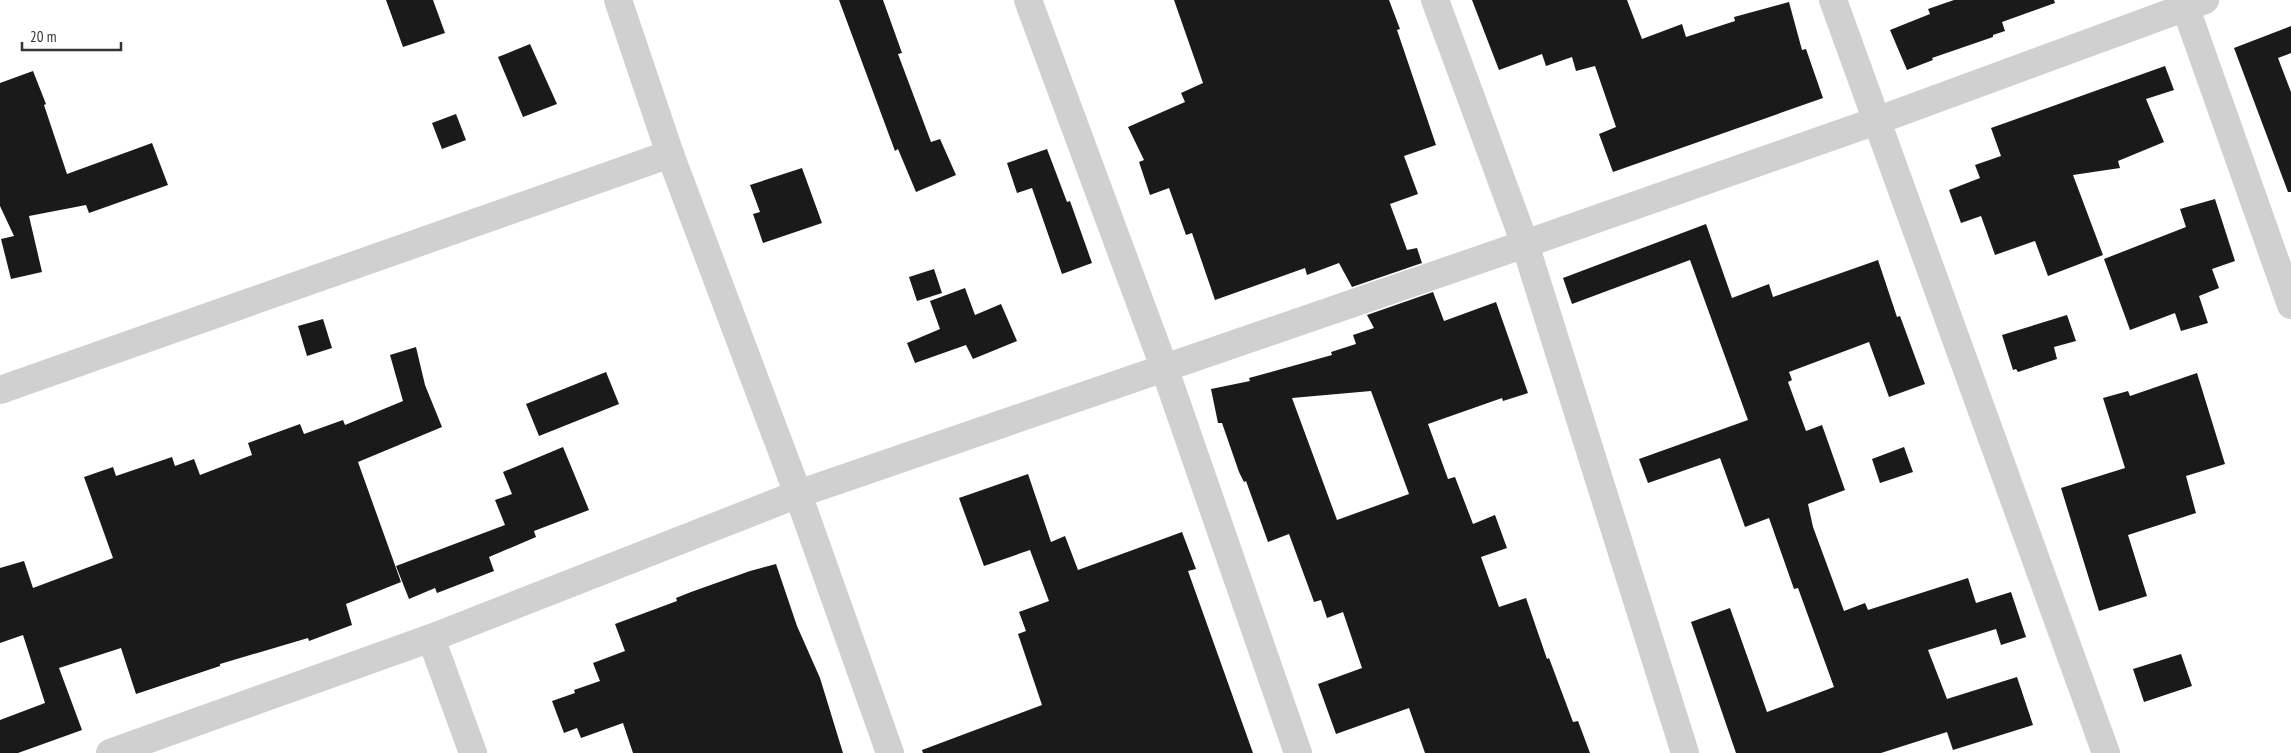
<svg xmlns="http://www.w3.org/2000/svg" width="2291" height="753" viewBox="0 0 2291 753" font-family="'PT Sans Narrow',sans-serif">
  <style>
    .building { fill: #1a1a1a; fill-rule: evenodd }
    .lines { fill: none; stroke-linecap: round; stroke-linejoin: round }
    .street { stroke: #d0d0d0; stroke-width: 28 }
  </style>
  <rect width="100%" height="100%" fill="#fff"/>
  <g class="building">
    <path d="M386,0h47l12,33 -42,14z"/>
    <path d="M839,0h44l19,53 -4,1 33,88 9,-3 16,36 -40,17 -18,-43 -3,2z"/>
    <path d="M1174,0h215l11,29 -3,1 39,115 -32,11 14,38 -28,10 17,46 10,-2 5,15 -70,24 -13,-24 -32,12 -2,-7 -90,32 -23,-67 -6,2 -17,-47 -19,7 -11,-33 5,-2 -16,-33 57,-25 -4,-9 22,-10z"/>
    <path d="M1472,0h155l15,39 40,-15 4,13 49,-16 -1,-4 55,-15 13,48 4,-1 17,49 -210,74 -14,-38 17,-7 -21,-61 -19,5 -4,-14 -26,9 -4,-12 -43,16z"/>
    <path d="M1954,0h100l1,3 -53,19 3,9 -12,4v2l-61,21 1,2 -26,10 -17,-40 40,-16 -2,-5z"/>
    <path d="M2291,26v27l-13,5 13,34v100h-3l-54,-144z"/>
    <path d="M530,44l27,60 -34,13 -25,-60z"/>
    <path d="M2165,66l9,24 -28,9 18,43 -46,19 2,7 -47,7 30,80 -55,21 -13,-35 -40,14 -14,-39 -20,7 -12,-33 31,-12 -5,-13 26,-9 -10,-28z"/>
    <path d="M33,71l13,33 -2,1 23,69 85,-31 16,42 -79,28 -3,-8 -57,11 13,56 -31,7 -10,-40 13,-3 -14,-30v-123z"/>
    <path d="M456,114l10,26 -24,9 -10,-26z"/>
    <path d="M1047,149l20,53 3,-1 22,62 -30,11 -30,-86 -15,5 -10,-30z"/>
    <path d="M802,168l20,55 -59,20 -10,-29 7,-2 -10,-27z"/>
    <path d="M2215,199l20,62 -23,8 7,19 -20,8 9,27 -27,8 -6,-18 -45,17 -26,-71 82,-32 -6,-18z"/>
    <path d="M1706,224l26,74 37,-14 4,13 105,-37 19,57 3,-1 25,68 -36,13 -20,-55 -80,30 3,8 -4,2 18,49 16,-6 23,65 -37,14 5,23 31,84 21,-8 3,7 100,-32 8,25 35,-11 15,45 -25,8 -5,-16 -68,21 19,49 70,-22 16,48 -80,25 -6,-18 -66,21h-145l-45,-131 39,-14 37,104 67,-25 -36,-99 -4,1 -25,-71 -24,9 -25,-69 -72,25 -9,-24 109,-39 -58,-160 -118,44 -9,-26z"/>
    <path d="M934,269l8,24 -25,8 -8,-24z"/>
    <path d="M965,288l10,27 26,-11 16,37 -44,18 -7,-14 -51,18 -8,-20 33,-14 -10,-28z"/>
    <path d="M1433,292l11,29 52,-19 32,91 -25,8 -1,-3 -74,26 20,55 7,-2 18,47 22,-9 12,33 -26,9 18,50 27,-9 21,61 2,-1 24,64 5,-1 12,32h-165l-16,-45 -73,26 -18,-50 44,-16 -19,-56 -16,6 -6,-18 -7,2 -25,-68 -21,8 -22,-61 -2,1 -5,-10 -17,-49h-4l-7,-34 39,-8 -1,-3 83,-23 -1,-3 25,-8 -3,-9 21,-7 -7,-13zM1371,391l38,103 -72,26 -45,-122z"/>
    <path d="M2067,315l9,26 -22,6 3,12 -39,13 -2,-3 -3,1 -11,-35z"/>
    <path d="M323,319l9,29 -25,8 -9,-30z"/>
    <path d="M416,347l9,38 17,42 -84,35 43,120 -55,22 6,21 -43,16 -1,-3 -88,26v2l-84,28 -15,-46 -62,20 23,62 -64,23h-18v-33l45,-17 -22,-68 -23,8v-75l24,-7 9,27 80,-30 -29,-81 29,-10 3,9 56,-19 3,9 19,-7 6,16 52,-20 -4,-12 52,-19 4,10 39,-14 2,5 58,-24 -13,-46z"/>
    <path d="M606,372l13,32 -80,32 -13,-32z"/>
    <path d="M2197,373l28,91 -39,12 10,37 -68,22 19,61 -48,15 -38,-123 64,-20 -22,-70 25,-7 2,5z"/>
    <path d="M563,447l26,63 -55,21 2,6 -47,20 5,14 -57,22 -2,-5 -26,11 -13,-33 109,-41 -10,-25 17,-6 -9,-22z"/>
    <path d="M1904,447l9,25 -33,11 -8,-24z"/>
    <path d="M1028,474l23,68 14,-6 13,34 104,-38 14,37 -8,2 65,182h-330l-1,-3 120,-45 -24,-71 8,-3 -7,-19 30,-11 -19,-51 -46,16 -25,-68z"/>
    <path d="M776,564l21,62 23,52 23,75h-210l-10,-30 -42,15 -4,-10 -13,5 -12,-32 23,-8 -1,-3 26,-9 -7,-18 32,-12 -10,-27 62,-23 -1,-3 15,-6 59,-21z"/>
    <path d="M2181,654l11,32 -48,16 -11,-33z"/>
  </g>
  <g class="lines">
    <g class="street">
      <path d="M618,0l52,154 128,340 92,259"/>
      <path d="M1028,0l136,367 134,386"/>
      <path d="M1435,0l90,244 160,509"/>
      <path d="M1833,0l273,753"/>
      <path d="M2185,6l106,299"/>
      <path d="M0,390l670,-236"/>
      <path d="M431,638l42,115"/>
      <path d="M110,753l321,-115 367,-144 727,-250 351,-123 329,-121"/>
    </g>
  </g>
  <path d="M22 42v8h99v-8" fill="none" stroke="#333333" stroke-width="2.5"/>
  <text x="30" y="42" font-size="15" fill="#333333" stroke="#ffffff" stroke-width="4" paint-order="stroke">20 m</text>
</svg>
